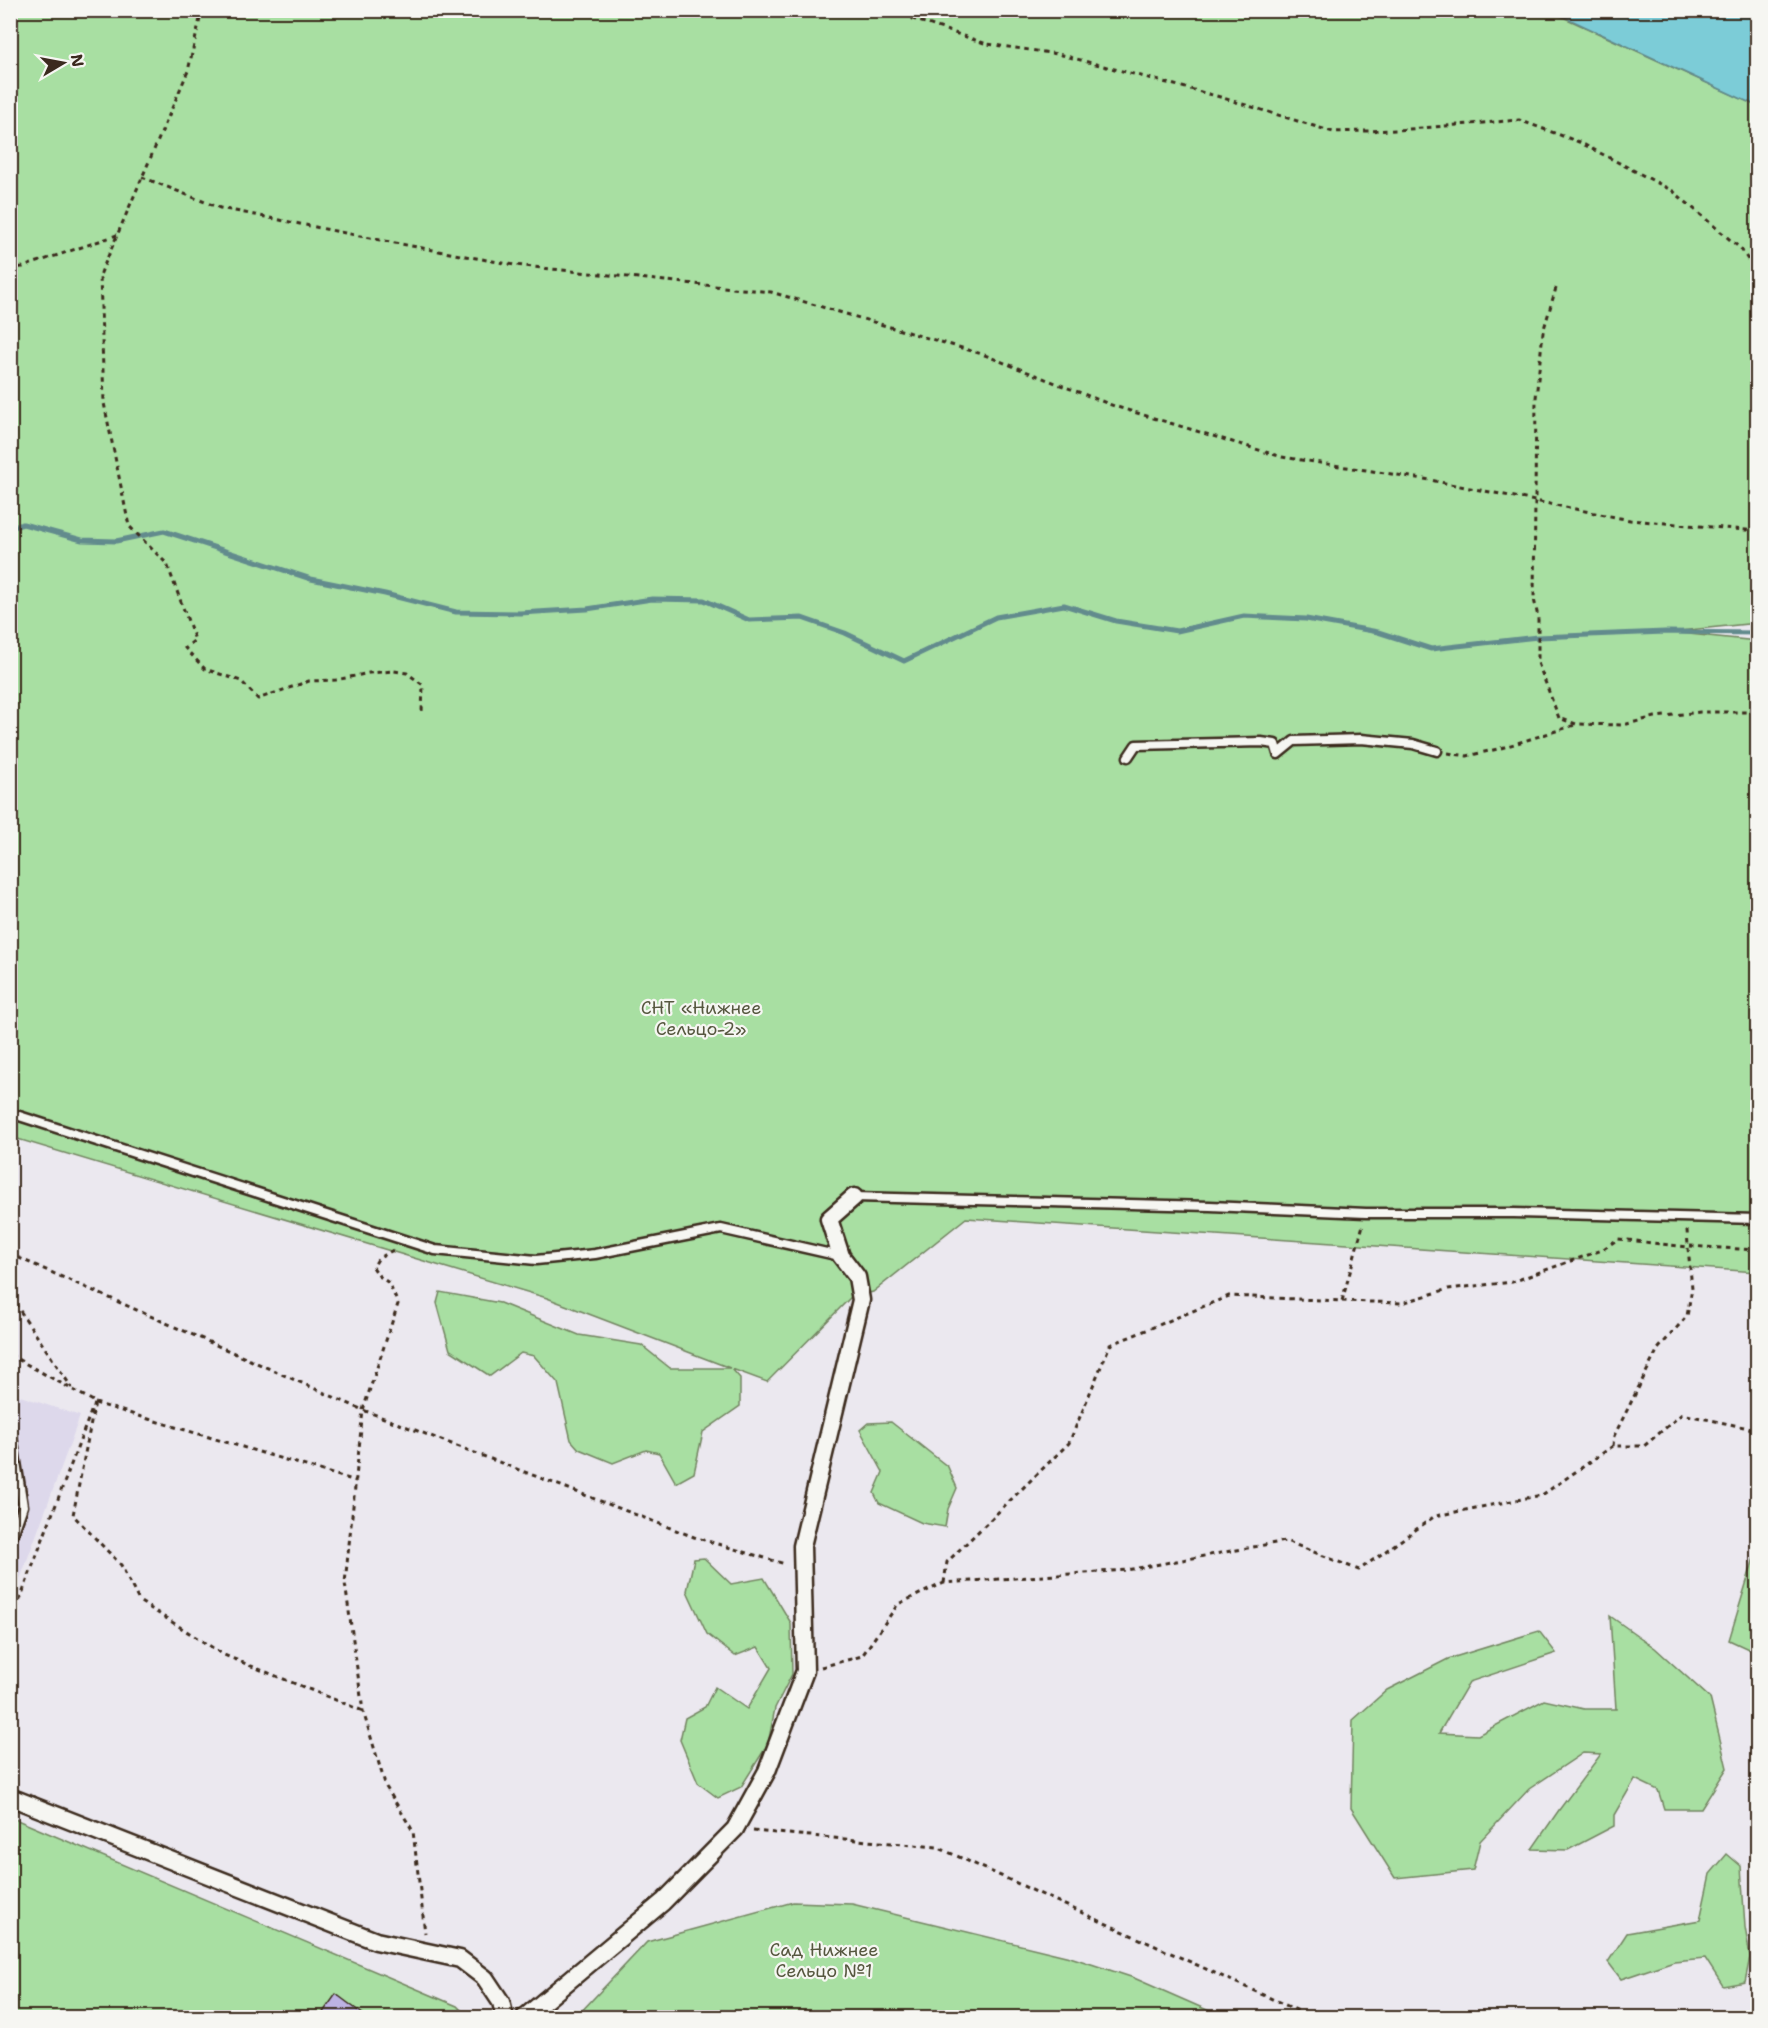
<svg xmlns="http://www.w3.org/2000/svg" width="1768" height="2028" viewBox="0 0 1768 2028" font-family="'Shantell Sans',sans-serif">
  <style>
    .built { fill: #ddd8eb }
    .green { fill: #a8dfa2; stroke: #728460; stroke-width: 1.5 }
    .water { fill: #7cccd7; stroke: #628b8d; stroke-width: 1.5 }
    .lines { fill: none; stroke-linecap: round; stroke-linejoin: round }
    .stream { stroke: #628b8d; stroke-width: 5 }
    .building { fill: #bdb2e3; stroke: #3b2a1e; stroke-width: 1.5 }
    .service-casing { stroke: #3b2a1e; stroke-width: 13 }
    .minor-casing { stroke: #3b2a1e; stroke-width: 21 }
    .path { stroke: #3b2a1e; stroke-width: 3; stroke-dasharray: 4.5 4.5; stroke-linecap: butt }
    .service { stroke: #f6f6f2; stroke-width: 8 }
    .minor { stroke: #f6f6f2; stroke-width: 16 }
    .labels { text-anchor: middle; dominant-baseline: central; stroke-width: 4.5; stroke-linejoin: round; paint-order: stroke }
    .park-label { font-size: 18px; fill: #56573f; stroke: #f6f6f2 }
  </style>
  <rect width="100%" height="100%" fill="#ebe8ef"/>
  <filter id="ink" filterUnits="userSpaceOnUse"><feTurbulence type="fractalNoise" baseFrequency=".0167" numOctaves="2"/><feDisplacementMap in="SourceGraphic" scale="12" xChannelSelector="R" yChannelSelector="G"/><feConvolveMatrix kernelMatrix="1 2 1 2 8 2 1 2 1" color-interpolation-filters="sRGB"/></filter>
  <g filter="url(#ink)">
    <path class="built" d="M11,1393l69,23 -69,188z"/>
    <g class="green">
      <path d="M10,11h1546l2,4 199,91v517l-88,9 88,9v631l-791,-54 -93,74 -22,5 -84,85 -35,-13 8,9v28l-37,26 -9,41 -18,10 -17,-30 -13,-3 -33,13 -34,-14 -8,-9 -13,-57 -24,-27 -13,-3 -31,23 -40,-26 -13,-47 3,-11 60,11 79,32 62,10 29,23h60l-183,-70 -536,-161z"/>
      <path d="M891,1422l57,45 9,21 -9,21 -3,18 -23,-4 -43,-20 -5,-10 9,-21 -23,-42 8,-7z"/>
      <path d="M1757,1548l1,105h-1l-28,-13z"/>
      <path d="M704,1558l27,26 33,-6 27,45 1,51 -17,34 -7,36 -27,43 -23,11 -20,-15 -18,-43 5,-22 20,-11 10,-20 32,22 24,-41 -13,-21 -23,9 -28,-22 -20,-43 7,-32z"/>
      <path d="M1610,1616l45,32 55,50 17,70 -26,41h-37l-6,-19 -23,-11 -21,36v11l-46,24 -36,-1 27,-39 42,-56 -18,-1 -54,36 -49,52 -7,29 -78,8 -44,-70 2,-88 34,-30 61,-31 91,-28 17,22 -87,29 -30,51 39,2 66,-35 40,9h32z"/>
      <path d="M10,1817l447,189 11,11h-457z"/>
      <path d="M1727,1854l14,12 4,61 5,30 -5,25 -22,4 -18,-28 -31,3 -53,18 -13,-17 19,-29 73,-13 10,-46z"/>
      <path d="M793,1902l59,2 218,53 64,21 89,39h-647l71,-75z"/>
    </g>
    <path class="water" d="M1556,11h201v95l-199,-92z"/>
    <g class="lines">
      <path class="stream" d="M10,528l13,-4 59,16 34,1 48,-10 147,48 74,15 71,18 64,1 67,-4 65,-10 52,1 45,20 53,-2 43,15 59,28 92,-44 68,-12 52,16 61,10 67,-15 62,3 72,13 53,17 107,-12 127,-5 93,1"/>
    </g>
    <path class="building" d="M336,1994l32,24h-49z"/>
    <g class="lines">
      <g class="service-casing">
        <g id="service">
          <path d="M1128,757l8,-12 125,-3 14,2 3,10 16,-13 67,-2 52,5 24,7"/>
          <path d="M10,1113l425,137 101,10 59,-6 126,-25 119,27"/>
          <path d="M854,1197l356,9 156,7h148l244,6"/>
          <path d="M10,1424l13,82 -13,37"/>
        </g>
      </g>
      <g class="minor-casing">
        <g id="minor">
          <path d="M10,1797l366,144 84,18 25,19 16,24 4,16"/>
          <path d="M524,2018l139,-116 72,-73 32,-58 38,-100 -3,-125 59,-246 -4,-23 -16,-21 -12,-37 25,-22"/>
        </g>
      </g>
      <g class="path">
        <path d="M202,10l-14,61 -88,204 4,128 25,123 38,38 28,76 -10,8 20,21 36,12 17,18 51,-18 27,-1 33,-7 25,-2 13,2 16,12 -1,27"/>
        <path d="M896,10l17,9 74,25 71,10 162,43 113,35 64,-2 122,-10 60,22 94,49 68,58 17,26"/>
        <path d="M142,177l78,31 170,34 124,23 257,27 211,62 132,52 168,51 148,23 200,40 128,11"/>
        <path d="M10,268l13,-1 94,-32"/>
        <path d="M1556,288l-13,44 -7,66 -2,201 4,18v46l21,55 17,6 47,1 32,-8 45,-5h58"/>
        <path d="M1448,753l19,3 31,-7 77,-24"/>
        <path d="M1687,1230l1,16 70,4"/>
        <path d="M393,1250l-15,9 -5,8 6,9 10,7 9,21 -35,106 -18,173 18,128 23,76 27,44 12,102"/>
        <path d="M10,1254l353,156 331,127 91,27"/>
        <path d="M10,1296l62,92"/>
        <path d="M1342,1301l60,2 46,-14 64,-7 90,-32 16,-11 70,8"/>
        <path d="M10,1355l85,47 -22,113 48,50 18,36 85,54 139,56"/>
        <path d="M95,1403l261,78"/>
        <path d="M1613,1446l1,-10 44,-87 29,-33 5,-28 -4,-40"/>
        <path d="M944,1583l3,-21 122,-119 41,-98 119,-49 113,5 21,-76"/>
        <path d="M10,1626l82,-217"/>
        <path d="M821,1667l41,-11 36,-52 46,-21 183,-13 159,-29 73,29 76,-54 107,-21 71,-49h31l38,-32 76,16"/>
        <path d="M753,1831l184,16 377,171"/>
      </g>
      <use href="#service" class="service"/>
      <use href="#minor" class="minor"/>
    </g>
  </g>
  <g class="labels">
    <g class="park-label">
      <text x="701" y="1008">СНТ «Нижнее<tspan x="701" dy="21">Сельцо-2»</tspan></text>
      <text x="824" y="1950">Сад Нижнее<tspan x="824" dy="21">Сельцо №1</tspan></text>
    </g>
  </g>
  <rect width="1768" height="2028" fill="none" stroke="#f6f6f2" stroke-width="36"/>
  <rect x="18" y="18" width="1732" height="1992" fill="none" stroke="#3b2a1e" stroke-width="2" filter="url(#ink)"/>
  <g transform="translate(63 63) rotate(80)" stroke="#f6f6f2" stroke-width="4.5" paint-order="stroke">
  <path d="M0-4.5L10 22L0 15L-10 22Z" fill="#3b2a1e"/>
  <text y="-9" font-size="16" font-weight="bold" text-anchor="middle" fill="#3b2a1e">N</text>
  </g>
</svg>
